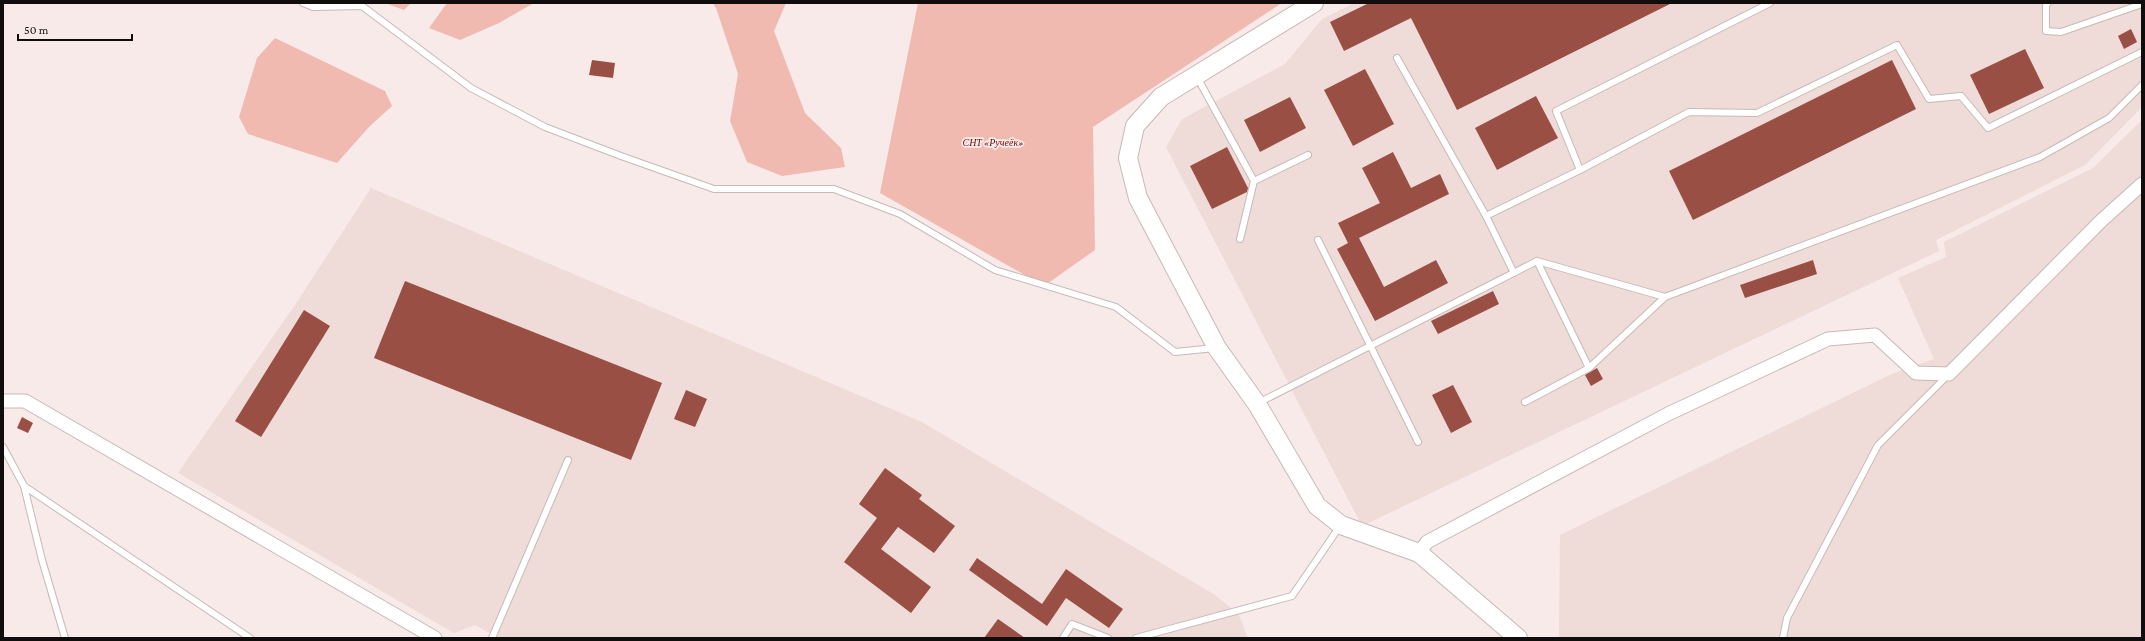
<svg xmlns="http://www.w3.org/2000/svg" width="2145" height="641" viewBox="0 0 2145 641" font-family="'Crimson Pro',serif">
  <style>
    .built { fill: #efdbd7 }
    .green { fill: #f1bab0 }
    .building { fill: #994f43 }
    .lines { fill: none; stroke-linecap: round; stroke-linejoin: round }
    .lane-casing { stroke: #c5bab7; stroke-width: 8 }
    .street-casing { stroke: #c5bab7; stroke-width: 15 }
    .secondary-casing { stroke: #c5bab7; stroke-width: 20 }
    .lane { stroke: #fff; stroke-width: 6 }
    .street { stroke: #fff; stroke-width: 13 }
    .secondary { stroke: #fff; stroke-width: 18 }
    .labels { text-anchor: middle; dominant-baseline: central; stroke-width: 3.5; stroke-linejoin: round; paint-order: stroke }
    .park-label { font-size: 10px; font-style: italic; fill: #6e0d04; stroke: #f7eae8 }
  </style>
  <rect width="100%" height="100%" fill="#f7eae8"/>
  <g class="built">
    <path d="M1354,3h788v104l-57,58 -149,75 3,11 -577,275 -196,-379 16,-28 103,-55 37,-45z"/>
    <path d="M2142,120v518h-583l1,-103 334,-162 40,-14 -36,-81 48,-21 -2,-15 149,-74z"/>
    <path d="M371,188l551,234 293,173 24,20 9,23h-749l-24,-13 -21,8 -276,-160 119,-171z"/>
  </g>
  <g class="green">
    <path d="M385,3h26l-7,7z"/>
    <path d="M447,3h87l-35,20 -39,17 -31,-12z"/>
    <path d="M713,3h73l-12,28 31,82 36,35 4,19 -63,9 -35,-14 -17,-41 8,-47 -22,-66z"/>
    <path d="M918,3h364l-189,124 2,123 -51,36 -164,-93z"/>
    <path d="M275,38l110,53 7,15 -23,21 -32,36 -89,-29 -9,-17 18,-59z"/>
  </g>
  <g class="building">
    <path d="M1369,3h303l-215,107 -46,-92 -67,33 -14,-29z"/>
    <path d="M2131,29l6,13 -13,7 -6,-13z"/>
    <path d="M2025,49l19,39 -55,26 -19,-39z"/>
    <path d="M592,60l23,3 -2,15 -24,-3z"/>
    <path d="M1892,60l24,49 -223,111 -24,-49z"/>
    <path d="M1365,69l29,55 -41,22 -29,-56z"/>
    <path d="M1536,96l22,42 -61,32 -22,-42z"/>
    <path d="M1290,97l16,31 -46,24 -16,-32z"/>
    <path d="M1227,147l21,41 -1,4 -35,17 -22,-43z"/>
    <path d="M1393,152l18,36 29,-14 9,20 -90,44 25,49 52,-27 12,23 -73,38 -38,-72 11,-6 -10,-20 42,-20 -18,-35z"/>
    <path d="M1813,260l4,14 -72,24 -5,-13z"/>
    <path d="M405,281l257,102 -31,77 -257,-102z"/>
    <path d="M1493,291l6,13 -61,30 -7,-13z"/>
    <path d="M304,310l26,16 -69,111 -26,-16z"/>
    <path d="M1597,368l6,11 -12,7 -6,-11z"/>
    <path d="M1453,385l19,37 -21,11 -19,-38z"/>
    <path d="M686,390l21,9 -12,28 -21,-8z"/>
    <path d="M22,417l11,6 -5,10 -11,-5z"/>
    <path d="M885,468l37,27 -3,4 36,27 -21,27 -36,-26 -17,22 50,38 -20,26 -67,-51 33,-44 -18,-14z"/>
    <path d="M977,558l65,46 24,-35 57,40 -14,19 -43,-30 -19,28 -78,-56z"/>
    <path d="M998,619l27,19h-41z"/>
  </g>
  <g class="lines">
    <g class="lane-casing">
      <g id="lane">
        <path d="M303,3l10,4 49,-1 109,82 74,39 76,29 93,33h120l66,25 95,56 121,37 59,45 40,-4"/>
        <path d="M2048,3l-2,2v26l15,1 81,-28"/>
        <path d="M1397,58l89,158"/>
        <path d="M1197,77l57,104 -14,58"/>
        <path d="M1580,170l109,-58 68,1 140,-68 32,54 32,-3 27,32 154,-76"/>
        <path d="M1254,181l54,-26"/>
        <path d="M1318,240l100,202"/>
        <path d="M1537,261l52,107"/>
        <path d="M1514,273l-28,-57 94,-46 -24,-59 214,-108"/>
        <path d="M1525,402l64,-34 76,-71"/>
        <path d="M1258,403l279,-142 128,36 375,-140 69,-39 33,-33"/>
        <path d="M3,447l21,39 18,74 23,78"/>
        <path d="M24,486l226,152"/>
        <path d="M492,638l76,-178"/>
        <path d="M1063,638l9,-14 36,14"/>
        <path d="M1136,638l156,-42 48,-70"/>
        <path d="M1783,638l4,-20 91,-173 70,-70"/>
      </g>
    </g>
    <g class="street-casing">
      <g id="street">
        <path d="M3,401h22l410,237"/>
        <path d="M1419,553l8,-11 241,-128 160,-75 47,-4 41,38 33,1 153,-154 40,-36"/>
      </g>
    </g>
    <g class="secondary-casing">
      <path id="secondary" d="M1314,3l-153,94 -26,29 -7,32 10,40 79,150 40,56 60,102 24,19 78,28 99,85"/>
    </g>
    <use href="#lane" class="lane"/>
    <use href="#street" class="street"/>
    <use href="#secondary" class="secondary"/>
  </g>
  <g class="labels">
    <g class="park-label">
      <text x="993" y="142">СНТ «Ручеёк»</text>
    </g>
  </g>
  <rect width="2145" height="641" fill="none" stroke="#110d0d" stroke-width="8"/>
  <path d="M18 34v6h114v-6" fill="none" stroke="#110d0d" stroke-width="2"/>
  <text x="24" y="34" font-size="12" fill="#110d0d" stroke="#f7eae8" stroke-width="3" paint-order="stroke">50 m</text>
</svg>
